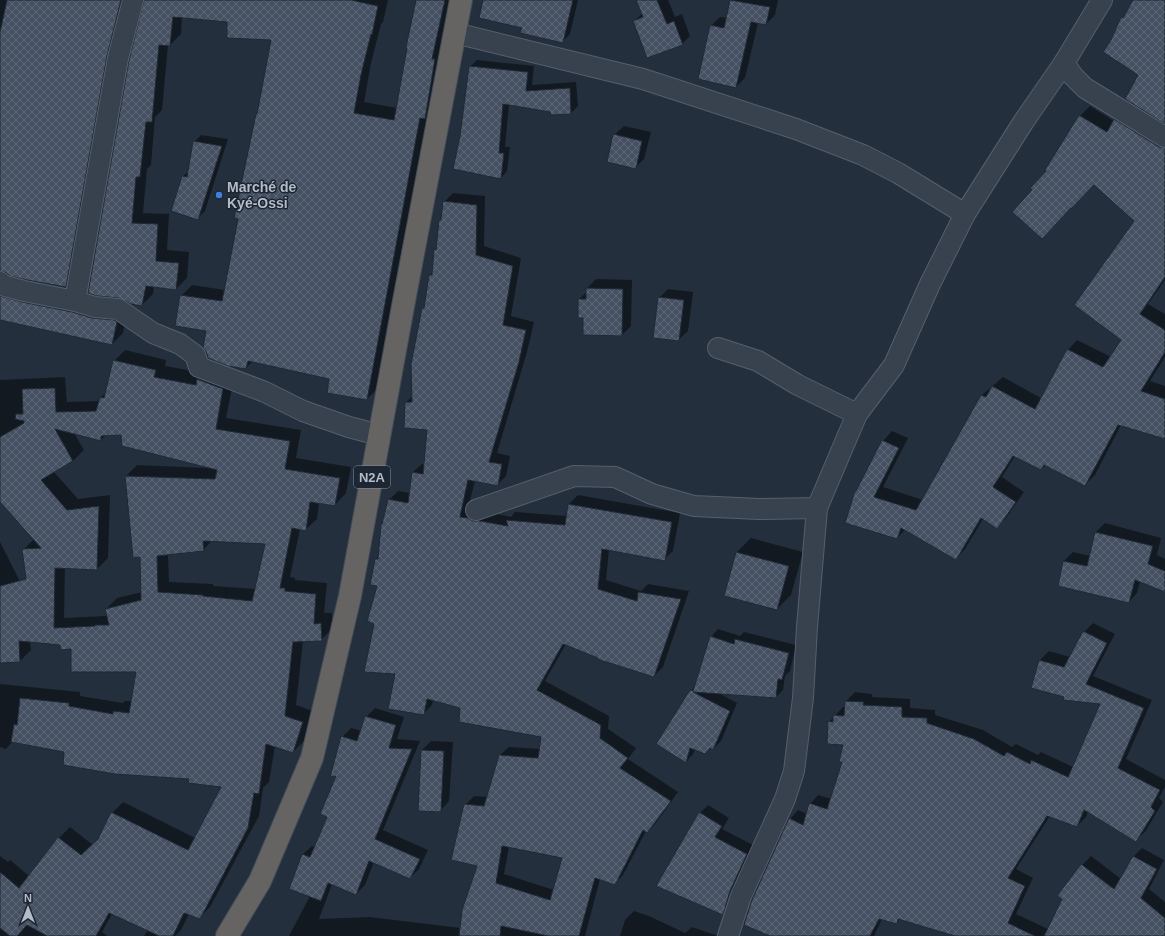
<svg xmlns="http://www.w3.org/2000/svg" width="1165" height="936" viewBox="0 0 1165 936" font-family="Arial,sans-serif">
  <style>
    .shadow { fill: #0007; fill-rule: evenodd }
    .building { fill: url(#building-cross-hatch); stroke: #1f2835; fill-rule: evenodd }
    .lines { fill: none; stroke-linecap: round; stroke-linejoin: round }
    .minor-casing { stroke: #565f6c; stroke-width: 22 }
    .trunk-casing { stroke: #434c59; stroke-width: 24 }
    .minor { stroke: #38414e; stroke-width: 20 }
    .trunk { stroke: #656462; stroke-width: 22 }
    .shop-dot { fill: #3f7fe0; stroke: #1d2633; stroke-width: 1.5 }
    .labels { text-anchor: middle; dominant-baseline: central; stroke-width: 3; stroke-linejoin: round; paint-order: stroke }
    .shield { fill: #1d2633; stroke: #878f9c; stroke-width: 1 }
    .shield-label { font-size: 13px; font-weight: bold; fill: #b4bcc9 }
    .poi-label { font-size: 14px; font-weight: bold; fill: #b4bcc9; stroke: #1d2633; text-anchor: start }
  </style>
  <defs>
    <pattern id="building-cross-hatch" width="8" height="8" patternUnits="userSpaceOnUse"><rect width="8" height="8" fill="#455162"/><path d="M0 0l8 8M0 8l8-8" fill="none" stroke="#5d6877"/></pattern>
  </defs>
  <rect width="100%" height="100%" fill="#242f3e"/>
  <g class="shadow">
    <path d="M0,0h129l-53,275 -11,11 -65,-16z"/>
    <path d="M145,0h243l-5,22 -2,2 -10,39 -7,39 33,6 20,-108h36l-75,388 -11,11 -36,-21 -78,-17 -7,7 -39,-38 -26,-34 11,-11 33,5 14,-71 18,-105 2,-2 13,-73 -44,-18 -46,-4 -1,17 -11,11h-2l-6,65 -7,7 -4,48 -4,4 -4,44 26,1 -2,36 22,2 -2,26 -11,11 -22,-3 -1,8 -11,11 -22,-8z"/>
    <path d="M484,0h94l-8,34 -8,8 -39,-15z"/>
    <path d="M642,0h26l7,17 7,-3 8,22 -8,8 -48,-23 9,-8z"/>
    <path d="M731,0h47l-3,15 -9,9 -8,-1 -13,55 -9,9 -25,-61 9,-9 7,1z"/>
    <path d="M477,60l57,6 -2,19 44,-3 2,24 -7,7 -20,-2 -42,-7 -4,43h5l-3,24 -6,7 -40,-42 9,-69z"/>
    <path d="M1090,106l24,15 10,-11 41,25v145l-17,24 17,10v43l-15,24 15,5v52l-44,-13 -26,50 -10,10 -39,-20 -5,4 -26,-13 -13,21 22,15 -18,26 -10,10 -13,-9 -18,30 -9,10 -51,-29 -8,8 -37,-50 23,-47 9,-10 16,7 -25,49 40,13 59,-105 21,-18 38,21 27,-48 9,-10 34,17 11,-18 13,-119 -41,-36 -61,6 14,-19 -1,-1 34,-54z"/>
    <path d="M624,126l27,6 -7,27 -9,9 -21,-33z"/>
    <path d="M201,135l27,4 -23,72 -7,7 -15,-42 7,-6 4,-28z"/>
    <path d="M453,193l32,3 -1,50 37,12 -10,58 23,6 -7,30 -30,101 13,3 -4,20 -9,9 -22,-4 -7,27 43,9 4,-5 52,4 2,-12 9,-9 102,18 -7,38 -9,8 -55,-9 -3,30 35,11 7,-7 41,7 -26,76 -9,9 -55,-19 -33,-13 -21,37 64,35 -1,13 28,19 -8,11 50,33 -22,31 -9,9 -1,-1 -23,44 -9,9 -14,-5 -15,57h-296l21,-40 -7,-42 9,-8 3,1 13,-31 9,-41 5,-38 9,-9 11,3 4,-14 9,-9 29,9 -7,22 23,2 -37,89 45,20 -9,19 -9,9 -36,-16 -9,23 -9,9 -24,-10 -13,35 50,-2 92,11 17,-63 -13,-60 9,-9 14,1 12,-42 9,-8 31,2 2,-13 -81,-29 -28,-7 -1,5 -9,9 -27,-40 -21,-51 4,-38 -3,-26 3,-3 4,-33 6,-23 9,-9 12,2 3,-21 9,-8h3l3,-35 -22,-27 7,-6 10,-87 2,-2 5,-32 3,-3 1,-22 4,-3 2,-27 2,-2 2,-16zM509,847l54,10 -9,33 -50,-16z"/>
    <path d="M0,275l128,36 -5,22 -11,11 -112,-25v8z"/>
    <path d="M596,279l36,1 -1,46 -9,9 -43,-36 8,-7v-4z"/>
    <path d="M668,289l25,3 -5,39 -10,9 -19,-42z"/>
    <path d="M125,350l41,10 -1,6 39,7 30,5 -8,40 75,12 -5,28 55,9 -5,26 -11,12 -16,-3 -2,17 -12,11 -5,-1 -10,48 5,1v2l32,3 -3,30h8v16l-11,11 -18,1 -7,64 17,6 -9,30 -11,11 -18,-6 -6,36 -6,6 -4,28 -49,91 -11,11 -10,-4 -8,16 -6,6h-31l4,-6 -36,-16 -10,18 5,4h-107v-80l8,6 2,-2 19,16 30,-38 11,-11 23,18 7,-7 12,-25 11,-11 72,36 28,-52 -158,-35 -52,-10 -7,8 -6,-2v-63l80,8v4l43,7 2,-2h7l5,-30 -76,-27 -31,-3 1,9 -11,11 -20,1v-120l29,57 -6,-49 11,-11 -34,-39v-120l65,-3 2,25 33,-1 1,-4 5,-5 8,-31zM74,433l27,7 5,-5 16,-1 85,33v1l-70,-3 -11,11 15,80 1,36 -25,6 -11,11 1,5 -1,2 -42,2 1,-50 32,1 11,-11 2,-63 -32,4 -24,-27 19,-11 11,-11zM213,540l53,3 -10,46 -43,-3v-2l-44,-2 -1,-28 35,-4z"/>
    <path d="M1105,523l56,15 -4,17 8,4v32l-25,-10 -3,12 -8,9 -70,-17 5,-24 9,-9 17,4 6,-24z"/>
    <path d="M751,538l52,14 -12,43 -14,14 -51,-14 11,-43z"/>
    <path d="M1093,623l22,11 -22,42 59,24 -26,59 39,21v7l-6,11 4,4 -18,30 -9,8 -48,-28 -2,5 -9,9 -27,-10 -34,53 17,9 -17,36 32,15 15,-30 -4,-4 23,-30 9,-9 30,23 13,-23 8,-8 22,12 -15,29 16,13v34h-207l-57,-18 -4,4 -15,-3 -8,17h-102l18,-117 8,-9 9,4 3,-10 8,-9 13,4 12,-37 1,-18 -15,-22 14,-15h3v-6l9,-9 17,2v3l38,2v9l25,2v5l48,15 29,17 4,-3 22,11 3,-3 32,15 28,-64 -36,-7 -33,-9 8,-27 9,-9 21,6 14,-25z"/>
    <path d="M718,629l22,7 4,-4 52,13 -6,26 -5,5 -2,14 -7,7 -59,-5 20,11 -16,38 -8,8 -2,-2 -16,2 -2,5 -7,8 5,-71 4,-5 16,-49z"/>
    <path d="M431,741l22,1 -4,59 -9,10 -18,-61z"/>
    <path d="M708,805l21,13 -7,11 33,17 -25,60 -8,8 -65,-28 43,-73z"/>
    <path d="M634,911l15,5 36,17 7,-6 26,9h-98l5,-16z"/>
  </g>
  <g class="building">
    <path d="M7,0h114l-14,56 -41,231 -39,-7 -17,-4 -3,-3 -7,-2v-239z"/>
    <path d="M144,0h207l27,6 -6,29 -1,-1 -10,41 -7,38 40,7 13,-72 -1,-1 10,-47h29l-13,59h3l-10,60 -5,-1 -53,282 -40,-7 2,-14 -81,-18 -2,8 -18,-3 -20,-8 -2,-7 -3,-4 3,-16 -31,-5 5,-31 42,6 16,-82 -4,-1 22,-104h1l14,-74 -44,-2v-16l-54,-5 -3,29 -11,-1 -7,77h-6l-6,55h-4l-4,46 26,1 -2,37 23,2 -3,27 -30,-4 -4,20 -11,-2 -12,-6 -22,-2 -9,-3 41,-233z"/>
    <path d="M483,0h90l-10,43 -43,-10 2,-5 -43,-10z"/>
    <path d="M636,0h21l10,24 7,-3 9,24 -36,13 -14,-37 10,-4z"/>
    <path d="M730,0l40,7 -4,18 -15,-3 -15,66 -38,-9 12,-54 14,3z"/>
    <path d="M1133,0h32v124l-40,-25 13,-24 -35,-23 8,-12 10,-23 2,1z"/>
    <path d="M469,66l59,6 -2,19 44,-3 1,26 -20,1 -1,-3 -47,-8 -4,49h5l-3,26 -48,-10 7,-33z"/>
    <path d="M1079,115l28,17 7,-13 45,28 6,1v129l-25,37 25,16v22l-24,39 24,8v40l-47,-14 -33,61 -41,-21 -3,5 -28,-14 -20,31 23,15 -19,27 -16,-11 -25,42 -55,-32 -4,11 -52,-16 10,-32h1l26,-51 17,8 -25,49 42,13 65,-115 5,2 6,-11 43,23 32,-60 36,18 18,-27 -47,-35 60,-84 -40,-36 -22,23h-1l-29,31 -30,-27 20,-22 -2,-2 16,-17 -1,-1z"/>
    <path d="M613,134l29,7 -6,28 -29,-7z"/>
    <path d="M193,141l29,5 -24,74 -27,-9 11,-35 5,1z"/>
    <path d="M443,201l34,4 -1,50 37,11 -10,59 23,5 -7,32 -30,100 13,2 -4,22 -30,-6 -8,37 8,1 5,3h7l28,5 -2,-6 59,5 3,-21 104,18 -7,39 -63,-12 -4,40 39,12 1,-9 43,7 -27,78 -57,-18 1,-1 -35,-14 -26,46 64,35 -1,13 28,20 -8,10 51,33 -24,32 -4,-3 -28,55 -20,-7 -16,58h-31l-47,-10 -1,10h-41l3,-26 15,-44 -26,-6 13,-56 20,2 15,-51 39,3 3,-21 -82,-15 1,-14 -33,-9 -3,16 -36,-6 7,-35 -31,-2 10,-48 -7,-3 10,-35 -7,-1 5,-26h3l3,-35h1l6,-25 20,4 4,-31 11,2 4,-44 -23,-2 1,-26h7l-1,-38 11,-56h2l5,-33h3l2,-26 2,1 3,-30h2zM502,846l60,12 -12,42 -54,-17z"/>
    <path d="M586,288l37,1 -1,47 -39,-1v-17h-5v-19h8z"/>
    <path d="M0,296l22,6 50,10 20,6 22,2 3,2 -5,23 -112,-25z"/>
    <path d="M658,297l26,3 -5,41 -26,-3z"/>
    <path d="M113,360l43,10 -2,7 42,8 1,-6 26,10 -7,40 74,12 -5,28 55,9 -5,28 -25,-4 -4,29 -14,-3 -12,60h5v3l31,3 -2,30 7,-1 1,18 -29,1 -8,74 18,6 -10,31 -27,-9 -7,50 -5,-1 -6,35 -48,91 -16,-6 -11,23h-14l-50,-23 -13,23h-49l-20,-11 -10,11h-7l-10,-8v-56l19,16 39,-51 23,18 17,-16 13,-27 77,38 33,-63 -33,-4 1,-4 -74,-5 -52,-9 1,-13 -53,-10 3,-18 3,1 3,-27 49,5v3l44,8v-3l16,2 7,-41h-65v-23l-10,1 -1,-5 -41,-4 1,21 -20,1v-77l26,-7 -4,-30 19,-1 -41,-46v-65l24,-14v-2l-9,-2 1,-5h7l-1,-25 33,-1 1,24 40,-1 4,-14 4,1zM55,429l46,12v-5l20,-1 1,11 95,24 -2,9 -90,-3 8,82 7,-1 1,43 -36,9 4,16h-14v1l-41,2 1,-60 42,2 2,-64 -32,4 -26,-30 32,-19zM203,541l62,3 -13,57 -49,-5v-1l-45,-3 -1,-36 47,-5z"/>
    <path d="M1095,532l58,14 -5,18 17,7v21l-30,-12 -6,23 -71,-17 5,-25 24,5z"/>
    <path d="M736,552l53,14 -12,44 -53,-14z"/>
    <path d="M1083,631l24,12 -21,41 58,24 -26,60 42,22 -9,17 4,4 -19,31 -52,-32 -7,17 -30,-11 -39,62 17,8 -17,37 27,13h-80l-57,-17 -1,5 -18,-5 -9,17h-100l-26,-11 8,-25 37,-82 14,7 6,-22 18,6 15,-47h-3l4,-17 -16,-1 1,-23 5,1v-7l11,1 1,-15 19,1 -1,3 39,2v10l25,1v5l47,16 30,17 3,-4 23,12 1,-4 37,17 32,-73 -37,-4 1,-3 -33,-9 8,-28 25,7z"/>
    <path d="M710,636l24,8 1,-5 54,14 -7,27 -4,-1 -2,19 -83,-6 37,19 -17,39 -3,-2 -5,6 -15,-6 -4,15 -30,-19 34,-54 3,1z"/>
    <path d="M365,716l31,9 -7,23 23,1 -37,90 45,20 -10,20 -41,-18 -13,34 -28,-12 -7,18 -32,-12 13,-35 8,3 17,-40 -7,-3 16,-38 -6,1 11,-41 16,5z"/>
    <path d="M421,750l23,1 -3,61 -23,-1z"/>
    <path d="M699,812l23,14 -7,11 32,17 -17,37 -7,24 -67,-29z"/>
    <path d="M1133,856l24,13 -16,29 24,20v18h-121l18,-37 -5,-3 24,-32 33,25z"/>
  </g>
  <g class="lines">
    <g class="minor-casing">
      <g id="minor">
        <path d="M455,33l188,46 153,50 67,26 35,18 67,41"/>
        <path d="M1064,63l9,13 12,12 80,49"/>
        <path d="M0,282l5,4 19,5 51,10 20,6 23,2 35,24 27,11 15,11 4,12 66,25 38,19 46,16 30,8"/>
        <path d="M75,301l43,-243 15,-58"/>
        <path d="M718,348l40,13 40,24 59,29"/>
        <path d="M476,510l98,-34 41,1 37,17 42,12 65,3 58,-1"/>
        <path d="M728,936l13,-40 44,-97 9,-28 9,-73 4,-71 10,-119 40,-94 37,-49 36,-81 35,-70 59,-93 40,-58 38,-63"/>
      </g>
    </g>
    <g class="trunk-casing">
      <path id="trunk" d="M227,936l33,-55 52,-123 38,-162 54,-295 57,-301"/>
    </g>
    <use href="#minor" class="minor"/>
    <use href="#trunk" class="trunk"/>
  </g>
  <circle class="shop-dot" cx="219" cy="195" r="4"/>
  <g class="labels">
    <rect class="shield" x="354" y="466" width="36" height="22" rx="3"/>
    <g class="shield-label">
      <text x="372" y="477">N2A</text>
    </g>
    <g class="poi-label">
      <text x="227" y="187">Marché de<tspan x="227" dy="16">Kyé-Ossi</tspan></text>
    </g>
  </g>
  <g transform="translate(28 908)" stroke="#1d2633" stroke-width="3" paint-order="stroke">
  <path d="M0-3L7 15L0 10L-7 15Z" fill="#b4bcc9"/>
  <text y="-6" font-size="11" font-weight="bold" text-anchor="middle" fill="#b4bcc9">N</text>
  </g>
</svg>
